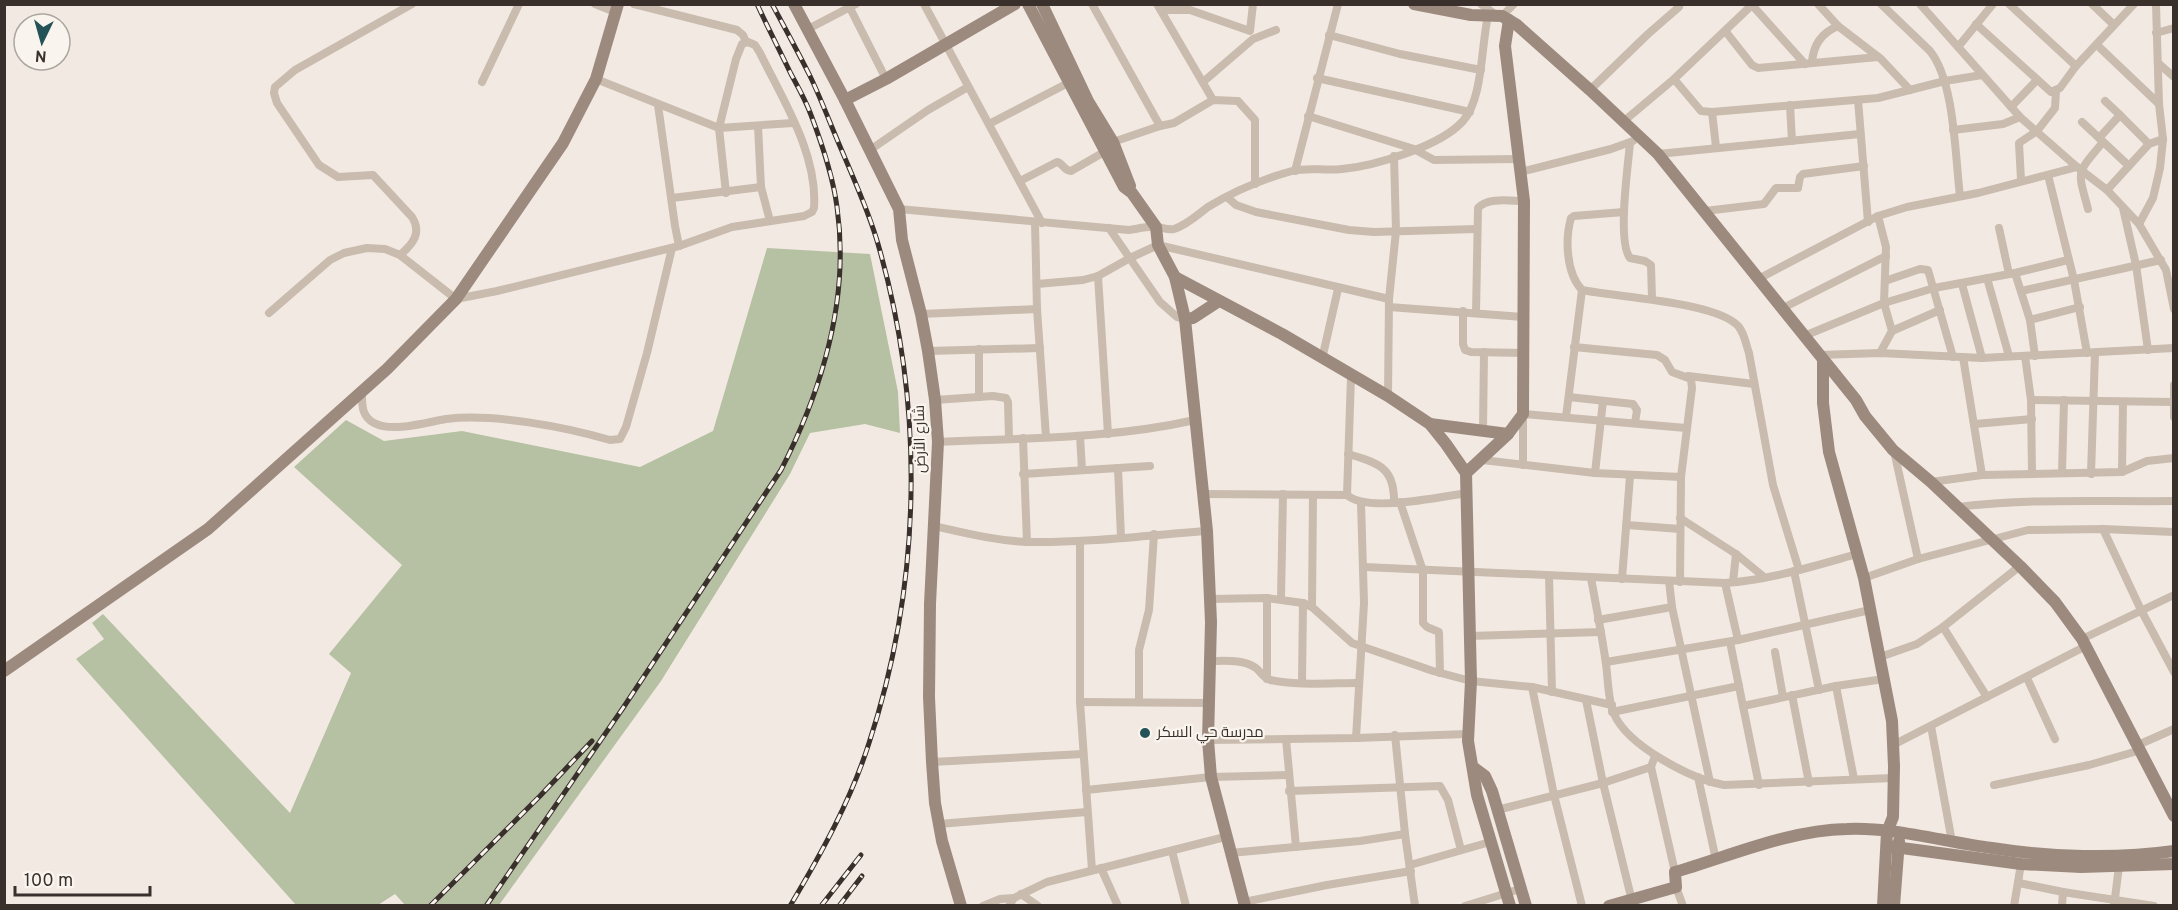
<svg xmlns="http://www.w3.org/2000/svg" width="2178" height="910" viewBox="0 0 2178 910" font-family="Overpass,Cairo,sans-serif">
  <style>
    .green { fill: #b6c0a2 }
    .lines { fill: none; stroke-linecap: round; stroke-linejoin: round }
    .street { stroke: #c9bbae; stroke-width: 8 }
    .secondary { stroke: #9d8a7f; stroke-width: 12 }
    .rail-casing { stroke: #39302c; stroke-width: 5 }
    .rail { stroke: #f9f4ee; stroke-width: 3; stroke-dasharray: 9; stroke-linecap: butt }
    .poi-dot { fill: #245357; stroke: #f9f4ee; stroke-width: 2 }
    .labels { text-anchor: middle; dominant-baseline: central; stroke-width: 4.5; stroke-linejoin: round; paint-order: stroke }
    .street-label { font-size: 15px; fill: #39302c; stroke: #f9f4ee }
    .poi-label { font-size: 15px; fill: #39302c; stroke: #f9f4ee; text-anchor: start }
  </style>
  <rect width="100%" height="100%" fill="#f2eae2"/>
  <path class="green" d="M767,248l103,6 28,138 2,41 -35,-9 -55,9 -20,41 -129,207 -162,224h-94l-10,-11 -17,11h-82l-220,-246 28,-20 -12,-16 11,-9 187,199 61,-140 -22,-19 73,-89 -108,-98 52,-47 38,21 78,-10 178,36 73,-36z"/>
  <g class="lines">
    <g class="street">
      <path d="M595,4l20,8"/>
      <path d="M634,4l103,26 6,5 3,7"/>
      <path d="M924,4l118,219"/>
      <path d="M1092,4l68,122"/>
      <path d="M1157,4l56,96"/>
      <path d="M1481,4l15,11"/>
      <path d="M1818,4l20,22 43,33 29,31"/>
      <path d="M1881,4l49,47c25,31 25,106 30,145"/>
      <path d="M1920,4l100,113 57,50 30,23 32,34 27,46 8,39"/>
      <path d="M2009,4l67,62"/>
      <path d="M2092,4l22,21"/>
      <path d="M1752,5l53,59"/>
      <path d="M850,8l36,71"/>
      <path d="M1161,10h29l60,21 3,-27"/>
      <path d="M1502,16l12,-12"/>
      <path d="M1976,24l75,68 9,-4 16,-22 58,-62"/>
      <path d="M808,29l48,-25"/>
      <path d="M1726,32l26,33 6,3 120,-11"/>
      <path d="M2156,33l18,-5"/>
      <path d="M1329,35l71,19 81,16"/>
      <path d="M2097,45l62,59"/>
      <path d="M1958,47l35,-43"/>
      <path d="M1812,63c1,-18 9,-30 26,-37"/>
      <path d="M2158,63l16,14"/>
      <path d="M1317,78l153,34"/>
      <path d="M596,79l123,49 74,-5"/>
      <path d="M1674,79l27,32 11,1 166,-14 67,-17 37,-6"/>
      <path d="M482,82l37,-78"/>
      <path d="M1203,82l50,-43 23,-9"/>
      <path d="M1590,90l58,-56 31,-27"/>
      <path d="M1858,100l10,122"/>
      <path d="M2105,101l15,14"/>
      <path d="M1790,105l2,36"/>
      <path d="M2011,107l26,-27"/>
      <path d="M1712,112l4,35"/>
      <path d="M1308,116l106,33 20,11 85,-1"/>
      <path d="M1624,121l50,-42 79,-75"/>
      <path d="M2082,122l47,44"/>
      <path d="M989,124l81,-42"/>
      <path d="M758,126l3,61 9,34"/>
      <path d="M1953,130l50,-6 17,-7"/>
      <path d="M2099,138l21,-23 29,29"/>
      <path d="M1113,142l47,-16 14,-3 39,-23 25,1 17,19v64"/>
      <path d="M1630,143c-2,23 -13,99 0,115l15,3 6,4 1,34"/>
      <path d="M870,150l58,-40 40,-23"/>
      <path d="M1658,154l202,-20"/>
      <path d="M1295,171l43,-167"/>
      <path d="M1521,172l90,-23 22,-8"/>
      <path d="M2048,175l26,105 13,73"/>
      <path d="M2021,180l-2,-37 18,-12 18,-23 1,-17"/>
      <path d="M1020,181l37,-19c6,1 7,9 14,9l35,-20"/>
      <path d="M2107,190l42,-46 14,-5"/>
      <path d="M1227,197l9,8 20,7 93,18 25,2 103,-3"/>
      <path d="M672,198l89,-11"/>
      <path d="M2123,208l13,57 12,85"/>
      <path d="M899,209l230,21c8,-1 18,-4 27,-3 6,0 10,3 18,2 13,-4 23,-14 34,-22 26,-16 55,-28 84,-36 15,-4 34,0 50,-2 33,-3 99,-23 121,-48 20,-22 18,-75 25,-105"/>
      <path d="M2088,209c-11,-41 -12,-34 15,-67"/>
      <path d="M1705,211l59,-7 12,-16h22l2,-11 3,-3 61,-8"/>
      <path d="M1624,212l-50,4 -3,2c-6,21 -5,55 11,72 34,7 137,12 157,37 6,8 7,18 10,26l24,132 26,85"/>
      <path d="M1878,216l8,31 -2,56 8,28 -12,22"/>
      <path d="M1035,223l2,86 9,128"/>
      <path d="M2139,224l14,-26 7,-30 3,-29 -4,-35 -3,-100"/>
      <path d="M1109,228l51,74 17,15 8,2"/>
      <path d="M1999,228l10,46"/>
      <path d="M679,246l53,-19 72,-11 8,-4 2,-4c4,-54 -31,-108 -54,-155l-5,-8 -7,-3 -6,2 -6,15 -17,69 7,65"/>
      <path d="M400,255c13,-11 22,-22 12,-38l-39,-42 -35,2 -19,-12 -42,-62 -3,-10 1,-6 20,-17 117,-66"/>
      <path d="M2015,273l15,47 5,36"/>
      <path d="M1098,276l10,158"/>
      <path d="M1760,278l118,-62 29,-9 71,-14 99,-26"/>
      <path d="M1987,278l22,78"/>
      <path d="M1885,281l35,-12 8,1 25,87"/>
      <path d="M1037,284l46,-4 15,-4 32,-18 28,-13 231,54"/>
      <path d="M1962,284l20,74"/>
      <path d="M2021,291l140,-31"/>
      <path d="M1389,307l134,10"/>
      <path d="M1783,308l103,-52"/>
      <path d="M1463,311v33l2,6 6,2 53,1"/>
      <path d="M269,313l61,-53 14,-7 23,-5 18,1 15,6 56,44 41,-8 182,-45 -4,-20 -17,-121"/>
      <path d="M1476,313l2,-105c10,-11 32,-7 46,-7"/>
      <path d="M921,314l116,-5"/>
      <path d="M2030,320l50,-13"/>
      <path d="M1892,331l48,-21"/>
      <path d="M1804,336l80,-33 50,-15 81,-15 53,-13"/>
      <path d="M1574,347l83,8 8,5 7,12 19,7 1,9 -11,89 -1,105"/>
      <path d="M979,349v48"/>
      <path d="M928,351l112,-3"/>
      <path d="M1819,355l61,-2 102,5 192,-10"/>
      <path d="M2025,356l6,44 1,73"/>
      <path d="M1963,357l19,118"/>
      <path d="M1322,359l16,-70"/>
      <path d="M1688,376l66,8"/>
      <path d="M2174,385v32"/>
      <path d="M362,391c0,13 -1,25 12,32 19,10 53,-1 72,-4 47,-6 119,8 164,21l10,-1 6,-12 21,-74 25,-105"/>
      <path d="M1388,396l1,-97 7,-68 -2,-75"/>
      <path d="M1569,397l64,7 4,6 -2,13"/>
      <path d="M935,400l58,-4 13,2 2,4 1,37"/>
      <path d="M2031,400l142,2"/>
      <path d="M1566,417l16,-127"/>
      <path d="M1975,424l57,-5"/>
      <path d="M1483,430l1,-78"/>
      <path d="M1080,436l2,34"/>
      <path d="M1023,438l4,104"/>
      <path d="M938,442c86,-4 173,-3 257,-22"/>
      <path d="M1894,451l24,108"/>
      <path d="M1348,454c30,9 47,13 46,49"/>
      <path d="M1482,460l113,13 86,4"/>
      <path d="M1523,465v-51l163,14"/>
      <path d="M1118,468l3,69"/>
      <path d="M2122,472l1,-70"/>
      <path d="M1595,473l8,-72"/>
      <path d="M2062,473l2,-73"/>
      <path d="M1023,474l127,-8"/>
      <path d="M2091,474l4,-121"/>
      <path d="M1931,482l51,-7 140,-3 25,-11 27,-3"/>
      <path d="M1203,494l144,1c20,18 92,2 120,-2"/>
      <path d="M1347,495l4,-118"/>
      <path d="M1400,502l23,69v52l4,4 12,5 1,41"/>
      <path d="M1958,507c72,-9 143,-5 216,-6"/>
      <path d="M1680,518l56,36 28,23"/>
      <path d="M1627,525l53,4"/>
      <path d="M934,526c31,7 63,15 95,16 59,1 119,-7 178,-11"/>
      <path d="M2103,529l38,81 33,62"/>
      <path d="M1080,541v161l12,168"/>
      <path d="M1364,567l361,16c45,-3 89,-17 132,-29"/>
      <path d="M1794,571l25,119"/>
      <path d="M1549,576l3,116"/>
      <path d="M1591,578c5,28 11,57 15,86 2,14 2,38 8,50 14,32 77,65 110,71l169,-7"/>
      <path d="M1864,578l54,-19 110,-29 75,-1 71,3"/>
      <path d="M1622,579l8,-103"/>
      <path d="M1669,581l3,26 38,175"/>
      <path d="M1733,582l3,-28"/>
      <path d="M1725,583l13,57"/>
      <path d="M1210,599l57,-1 36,5 9,4 40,36 81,28 38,10 61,6 80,18"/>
      <path d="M1281,599l2,-105"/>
      <path d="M1312,607l1,-112"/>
      <path d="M1598,620l74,-13"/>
      <path d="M1943,627l44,70"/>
      <path d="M1470,636l131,-4"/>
      <path d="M2082,639l92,-44"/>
      <path d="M1730,642l29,143"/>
      <path d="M1775,652l8,45"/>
      <path d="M1880,657l37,-13 26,-17 77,-61"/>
      <path d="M1210,661c15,0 33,-2 46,7 5,4 7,10 14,12 25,6 61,3 88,3"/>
      <path d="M1606,662l132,-22 132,-30"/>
      <path d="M2027,678l28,61"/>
      <path d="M1267,679v-81"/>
      <path d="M1302,682l1,-79"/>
      <path d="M1836,686l18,93"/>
      <path d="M1532,687l22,108 28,111"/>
      <path d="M1792,695l17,88"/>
      <path d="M1586,700l17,83 30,122"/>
      <path d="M1139,701v-51l10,-40 5,-76"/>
      <path d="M1080,702l129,1"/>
      <path d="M1743,706l93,-20 48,-7"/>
      <path d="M1612,712l127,-26"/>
      <path d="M1931,726l21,116"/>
      <path d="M1395,735l10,99 10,72"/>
      <path d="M1356,738l8,-135 -3,-100"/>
      <path d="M1286,739l10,108"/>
      <path d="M1208,740l148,-2 111,-4"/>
      <path d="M1893,745l193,-99"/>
      <path d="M2138,745l36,-16"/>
      <path d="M1655,756l-4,11 24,105"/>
      <path d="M932,762l151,-8"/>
      <path d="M1698,777l18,83"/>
      <path d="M1994,785l95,-20 52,-15"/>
      <path d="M1086,790l125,-13 77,-2"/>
      <path d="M1289,791l151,-5 8,14 13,50"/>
      <path d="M1497,810l106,-27 48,-16"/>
      <path d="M939,824l148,-12"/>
      <path d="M1172,851l14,55"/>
      <path d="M1230,853l130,-12 45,-7"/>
      <path d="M1410,865l80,-23"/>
      <path d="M1101,868l17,38"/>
      <path d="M2019,883l44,9 91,14"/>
      <path d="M1676,887l7,19"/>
      <path d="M1021,894l17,12"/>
      <path d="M1244,902l83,-17 84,-14"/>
      <path d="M983,906l17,-7 14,-1"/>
      <path d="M1009,906l5,-8 33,-16 178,-45"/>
      <path d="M1465,906l55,-17"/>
      <path d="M2014,906l7,-42"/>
      <path d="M2062,906l1,-14"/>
      <path d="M2114,906l5,-40"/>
    </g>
    <g class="secondary">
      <path d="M794,4l51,96 54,109 3,31 19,74 7,37 7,49 3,42 -8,162 -1,93 3,65 3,41 7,38 19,65"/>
      <path d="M1028,4l96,183 8,6 24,34 2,18 17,32 10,42 22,212 4,91 -3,118 3,37 34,129"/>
      <path d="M1042,4l46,97 25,41 17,44"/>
      <path d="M1414,4l57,11 31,1 15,9 73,65 68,64 198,246 9,16 28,34 38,32 89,84 35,36 27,37 92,177"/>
      <path d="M845,100l41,-21 129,-75"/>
      <path d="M1175,277l107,57 106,62 42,28 16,20 20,29 5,208 -3,60 9,54 33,111"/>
      <path d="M1185,319l8,-1 26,-17"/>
      <path d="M1823,360v43l6,49 35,126 28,143 2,45 -1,51 -6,15 -4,74"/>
      <path d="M1430,424l78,10"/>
      <path d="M1466,473l42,-39 15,-20 1,-213 -19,-155 4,-26"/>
      <path d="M4,671l204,-142 179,-160 69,-70 107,-156 33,-64 22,-75"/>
      <path d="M1473,767l12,9 7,15 34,115"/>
      <path d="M1887,846l134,18 60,3 93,-3"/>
      <path d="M1609,906l67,-19 -1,-15c55,-16 114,-42 172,-43 48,-2 97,13 145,19 56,9 125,11 182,3"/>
      <path d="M1894,906l5,-65"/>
    </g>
    <g class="rail-casing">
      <g id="rail">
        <path d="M772,4c13,24 26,48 38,72 12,25 21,50 32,75 13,31 27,61 36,93 47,162 44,338 -9,499 -18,57 -48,111 -79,163"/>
        <path d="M430,906l110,-110 52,-55"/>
        <path d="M486,906l137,-198 158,-238c41,-80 69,-172 56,-263 -4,-31 -15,-63 -26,-92 -5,-14 -13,-28 -20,-41 -11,-23 -23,-46 -34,-70"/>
        <path d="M821,906l40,-51"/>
        <path d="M839,906l23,-30"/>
      </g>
    </g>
    <use href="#rail" class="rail"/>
  </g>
  <circle class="poi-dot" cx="1145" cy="733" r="6"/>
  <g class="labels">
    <g class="street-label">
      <text transform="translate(921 439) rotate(-91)">شارع الأرض</text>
    </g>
    <g class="poi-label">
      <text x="1157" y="733">مدرسة حي السكر</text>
    </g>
  </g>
  <rect width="2178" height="910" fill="none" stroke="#39302c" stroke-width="12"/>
  <g transform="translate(42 42) rotate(185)"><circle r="28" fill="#f9f4ee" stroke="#aca6a0" stroke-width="1.5"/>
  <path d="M0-4.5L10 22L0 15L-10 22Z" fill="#245357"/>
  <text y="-9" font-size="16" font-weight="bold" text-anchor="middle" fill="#39302c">N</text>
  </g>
  <path d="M15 886v9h135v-9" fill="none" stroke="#39302c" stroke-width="3"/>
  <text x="24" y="886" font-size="18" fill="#39302c" stroke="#f9f4ee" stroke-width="4.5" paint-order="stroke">100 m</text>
</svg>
